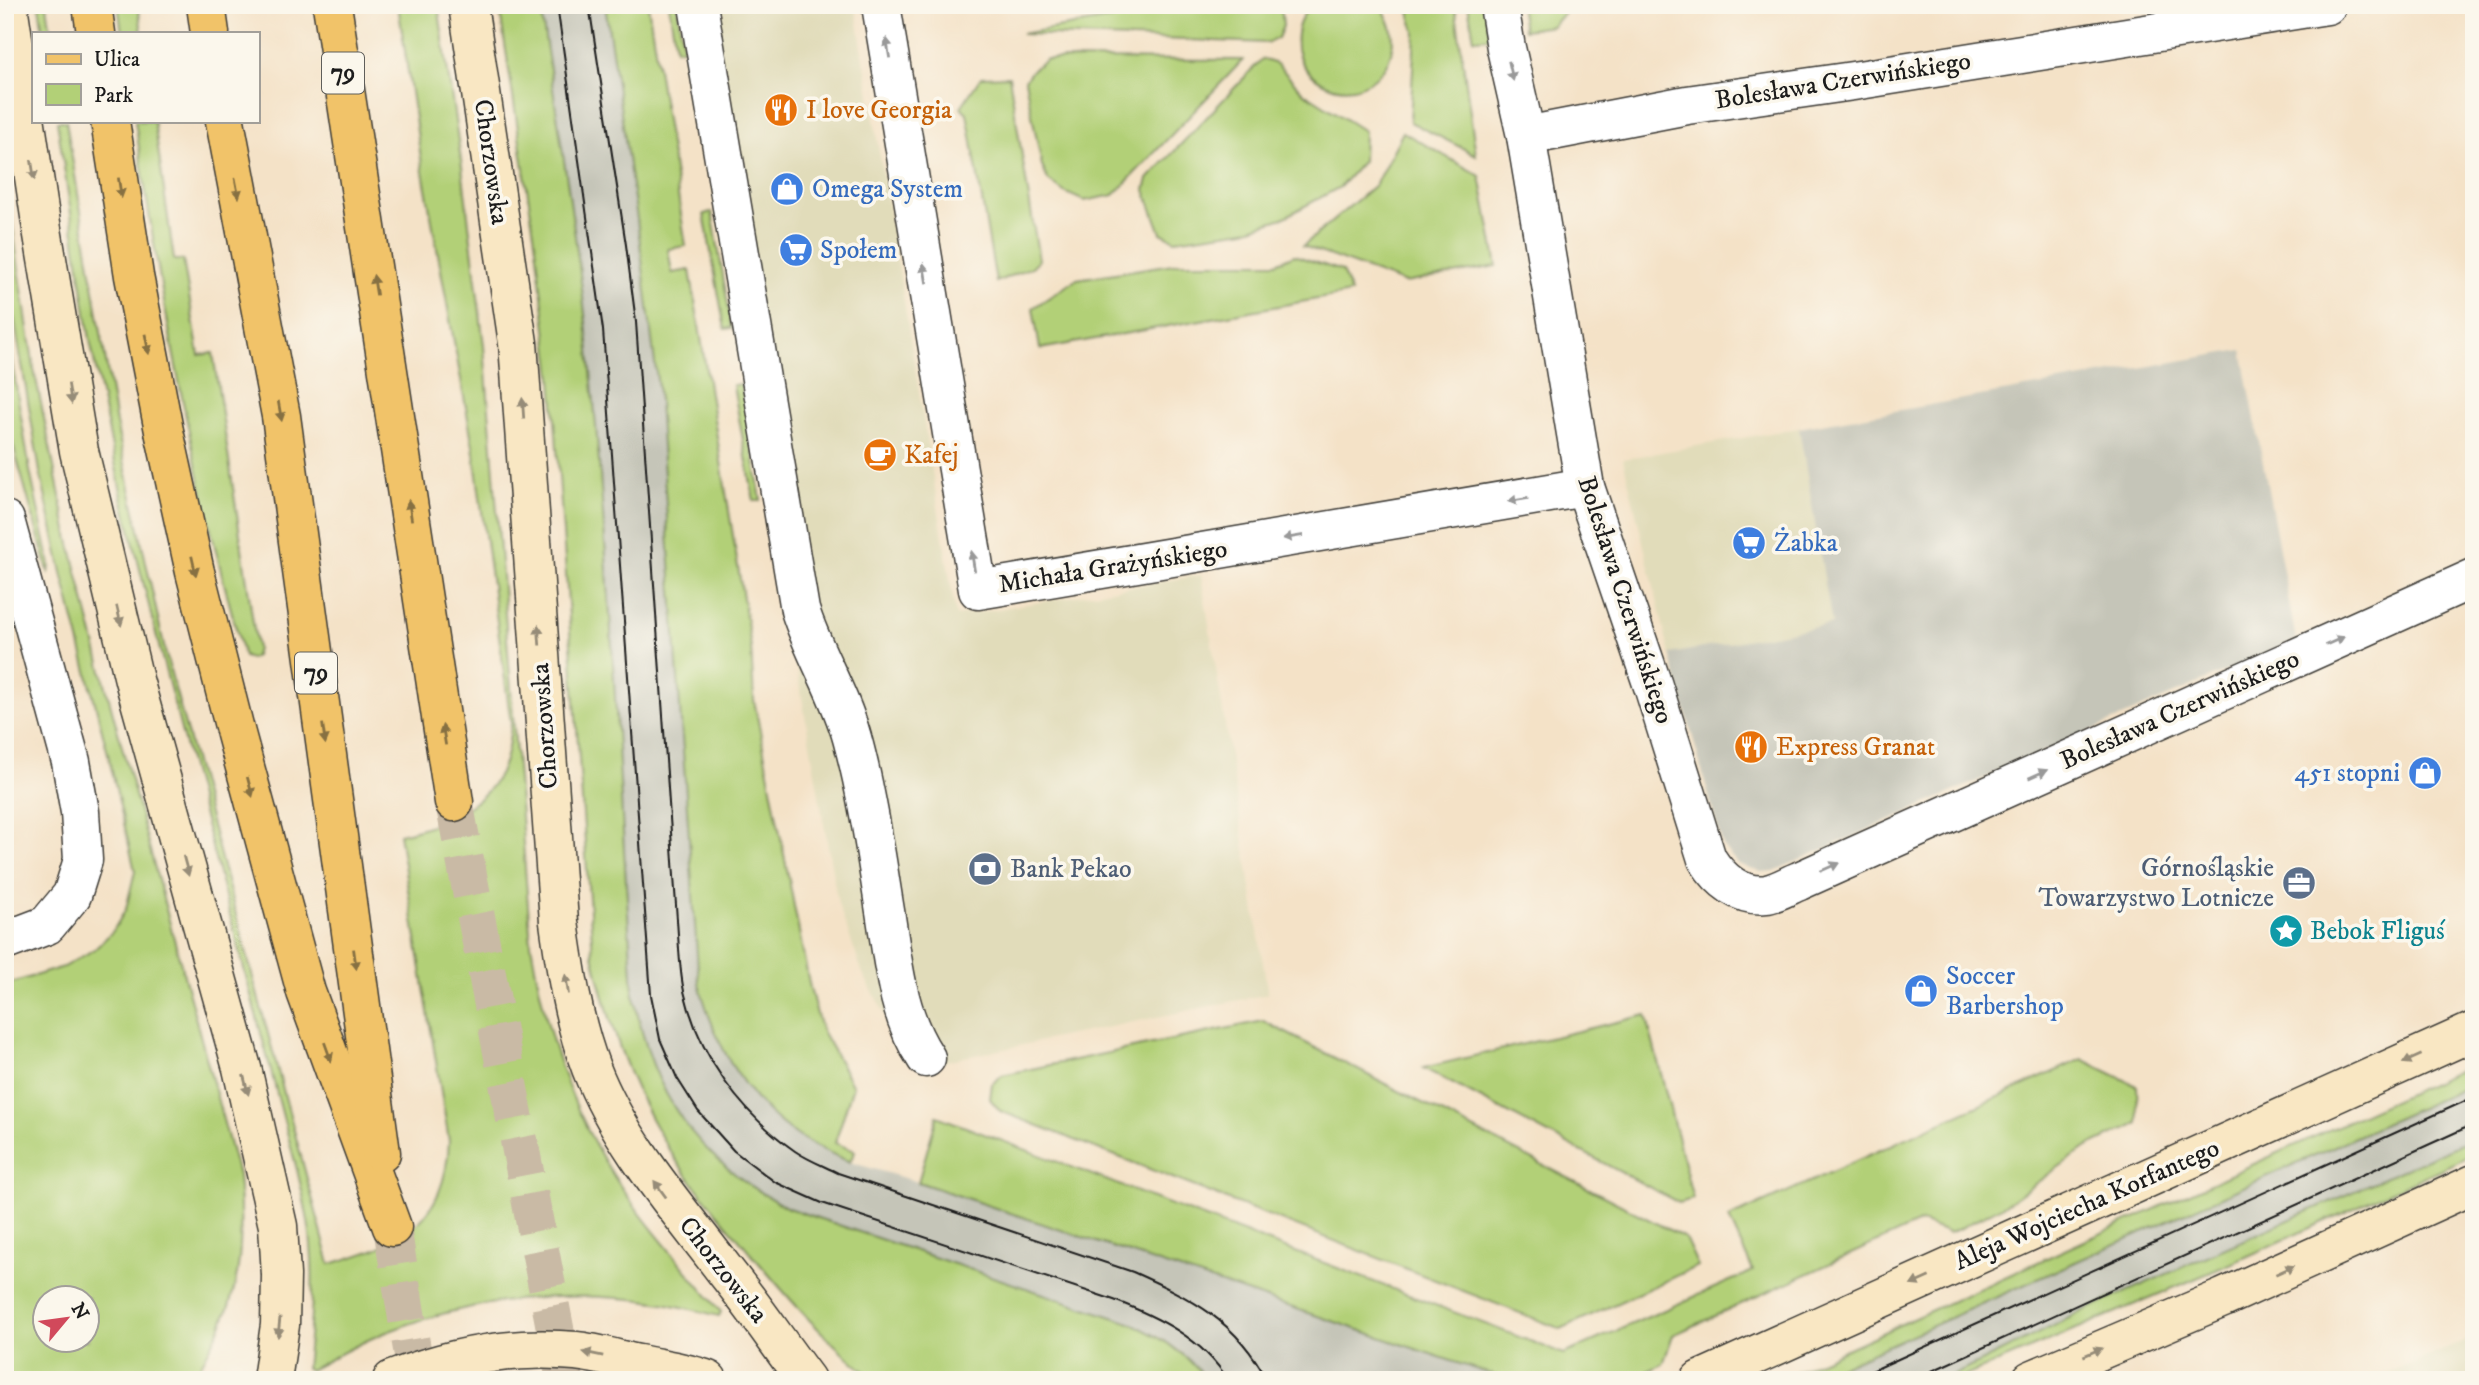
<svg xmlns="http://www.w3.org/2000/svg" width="2479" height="1385" viewBox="0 0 2479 1385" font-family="'IM FELL DW Pica',serif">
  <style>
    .built { fill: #e1dcba }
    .industrial { fill: #c5c5b8 }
    .green { fill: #b2d077; stroke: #67764a; stroke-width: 2; fill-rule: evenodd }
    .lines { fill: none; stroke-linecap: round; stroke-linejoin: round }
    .primary-tunnel { stroke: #c9baa5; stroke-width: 38; stroke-dasharray: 38 19; stroke-linecap: butt }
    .pedestrian-casing { stroke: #3c3a36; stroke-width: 41 }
    .minor-casing { stroke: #3c3a36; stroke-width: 41 }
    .secondary-casing { stroke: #3c3a36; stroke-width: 41 }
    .primary-casing { stroke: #3c3a36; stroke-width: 41 }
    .pedestrian { stroke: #fff; stroke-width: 38 }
    .minor { stroke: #fff; stroke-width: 38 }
    .secondary { stroke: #f9e7c3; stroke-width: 38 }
    .primary { stroke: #f1c369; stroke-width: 38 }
    .tram { stroke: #1c1c1c; stroke-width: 2 }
    .oneway { fill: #999 }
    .oneway2 { fill: #968c78 }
    .oneway3 { fill: #867042 }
    .labels { text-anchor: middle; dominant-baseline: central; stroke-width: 7; stroke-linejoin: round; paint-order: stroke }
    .shield { fill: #fbf7ec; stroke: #5f5e5a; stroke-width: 2 }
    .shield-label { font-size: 24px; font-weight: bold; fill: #1c1c1c }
    .street-label { font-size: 26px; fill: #1c1c1c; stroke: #fbf7ec }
    .food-label { font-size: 26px; fill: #c56008; stroke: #fbf7ec; text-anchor: start }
    .shop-label { font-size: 26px; fill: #366cbe; stroke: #fbf7ec; text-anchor: start }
    .service-label { font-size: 26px; fill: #4e5e75; stroke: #fbf7ec; text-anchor: end }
    .culture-label { font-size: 26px; fill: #0d838f; stroke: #fbf7ec; text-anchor: start }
  </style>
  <rect width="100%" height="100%" fill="#fbf7ec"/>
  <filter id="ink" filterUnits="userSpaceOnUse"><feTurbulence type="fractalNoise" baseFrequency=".0143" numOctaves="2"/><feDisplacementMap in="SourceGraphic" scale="14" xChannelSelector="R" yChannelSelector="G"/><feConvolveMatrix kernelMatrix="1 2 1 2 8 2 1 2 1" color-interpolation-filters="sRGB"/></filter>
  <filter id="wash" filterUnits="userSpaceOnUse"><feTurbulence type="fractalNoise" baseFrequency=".00686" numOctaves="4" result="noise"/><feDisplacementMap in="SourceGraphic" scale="28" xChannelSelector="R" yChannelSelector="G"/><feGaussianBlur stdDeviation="1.57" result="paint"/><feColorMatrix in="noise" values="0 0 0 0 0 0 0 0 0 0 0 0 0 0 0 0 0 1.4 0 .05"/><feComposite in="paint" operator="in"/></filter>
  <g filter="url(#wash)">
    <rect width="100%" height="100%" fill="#f4e2c7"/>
    <g class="built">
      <path d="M681,5h174l101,611 245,-41 67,419 -347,72 -34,-48 -24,-44 -25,-70z"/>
      <path d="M1799,428l34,196 -163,30 -47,-195z"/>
      <path d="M2474,1337v43h-100z"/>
    </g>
    <g class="industrial">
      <path d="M540,5h65l32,214 21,169 41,595 18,55 15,28 18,25 22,23 25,21 53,27 68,20 590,198h-202l-26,-9 3,9h-77l-23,-27 -24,-17 -371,-128 -34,-19 -36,-28 -25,-28 -25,-34 -16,-34 -13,-37 -6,-38 -32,-479 -13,-168 -9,-79z"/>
      <path d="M2242,350l54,290 -522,231 -12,1 -12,-3 -11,-5 -9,-9 -7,-10 -4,-12 -49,-179 162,-30 -33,-196z"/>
      <path d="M2474,1084v54l-393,174 -137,68h-133z"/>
    </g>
    <g class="green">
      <path d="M39,5h8l4,28h-8z"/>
      <path d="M118,5h20l4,28h-20z"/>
      <path d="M398,5h40l24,162 22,179 47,598c13,78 32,146 73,216 32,55 77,103 117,152l-2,4c-21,-5 -42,-11 -63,-14 -90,-13 -185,-3 -269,30 -27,10 -52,25 -77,38l-4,-2c4,-40 9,-82 5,-123 -2,-26 -8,-50 -14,-75l-137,-520 -38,-153 -32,-157 -33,-219h9l50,302 49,228 165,613c72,-21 115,-40 119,-123l-50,-307c37,-8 82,-25 101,-61 8,-16 9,-32 11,-49l-38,-278 -50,-274z"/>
      <path d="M499,5h41c17,112 36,223 48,336 22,215 30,433 45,649 17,103 62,169 155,218l342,115c31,14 56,29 76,57h-330c-48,-36 -85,-79 -123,-124 -31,-38 -66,-75 -91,-118 -34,-57 -54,-119 -69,-183l-41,-577 -16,-131z"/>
      <path d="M605,5h43l38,241 -18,3 4,24 18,-3 61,377 3,53 56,288 11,41 32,57 -18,57 20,8 -5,11c-18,-8 -37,-16 -53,-27 -53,-35 -83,-93 -98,-152l-41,-595 -21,-169z"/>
      <path d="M669,5h8l6,43 -7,1z"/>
      <path d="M1192,5h89l2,21 -5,12 -10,5 -247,-9z"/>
      <path d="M1312,5h67c43,52 -24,114 -70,67 -6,-6 -10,-14 -12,-23 -2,-16 2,-32 15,-44z"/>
      <path d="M1407,5h48l21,150 -66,-33 5,-90z"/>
      <path d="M1468,5h16l6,33 -16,1z"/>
      <path d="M1520,5h51l-19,21 -28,4z"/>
      <path d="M1047,59l196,1 -129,135 -30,6 -20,-9 -16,-12 -6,-14 -17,-86 8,-11z"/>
      <path d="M1262,59l15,5 26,28 61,39 -1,30 -23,26 -57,31 -38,12 -70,10 -14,-7 -16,-43 3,-11z"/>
      <path d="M1009,76l30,184 -7,7 -36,15 -29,-169 -6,-6 20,-30z"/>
      <path d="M135,121h19l20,139h9l16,95 14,-2 44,296 -2,7 -4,3 -7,-2c-50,-175 -83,-356 -109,-536z"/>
      <path d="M1403,132l77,44 17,90 -92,17 -102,-37 72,-61z"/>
      <path d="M5,176l29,193 35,171 39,155 130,480c4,49 6,100 -15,146 -8,20 -20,39 -30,59h-188v-395l58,-18 32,-18 18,-18 13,-22 9,-38 -27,-117 -45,-177 -23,-105 -35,-208zM46,1298h42v42h-42z"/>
      <path d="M712,212l20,116 -7,1 -21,-115z"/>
      <path d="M1294,255l48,16 9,22 -311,56 -7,-41 44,-29 102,-16h97z"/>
      <path d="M5,319l25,152 20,94 -1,9 -44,-158z"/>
      <path d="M741,384l20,116 -7,1 -21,-116z"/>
      <path d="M1646,1015l47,184 -14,4 -256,-135z"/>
      <path d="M1263,1021l422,217 13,28 -137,63 -561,-218 -10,-12 2,-15 10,-9z"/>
      <path d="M2082,1059l55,27 1,37 -51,24 -76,54 -52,28 -10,4 -28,-11 -248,113 -10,29 -34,16h-121l-590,-198 19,-66 627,238 189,-83 -24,-53z"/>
      <path d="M2474,1064v20l-663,296h-33z"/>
      <path d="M2474,1138v16l-237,107 -281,119h-12l137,-68z"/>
    </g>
  </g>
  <g filter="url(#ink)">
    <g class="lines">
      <g class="primary-tunnel">
        <path d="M454,802l111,578"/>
        <path d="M392,1227l25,153"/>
      </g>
      <g class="pedestrian-casing">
        <path id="pedestrian" d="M698,5l102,605c14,44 40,84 52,128 15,54 24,117 33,173 8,50 12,104 41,147"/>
      </g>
      <g class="minor-casing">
        <g id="minor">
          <path d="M881,5l97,585 607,-103"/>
          <path d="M1499,5l7,43 20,88"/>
          <path d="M2327,5l-474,76 -166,24 -161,31 59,351 68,199 54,173c13,21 34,39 60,35 11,-2 22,-9 32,-13l675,-303"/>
          <path d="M5,520l66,242 9,50 3,48 -11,35 -25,30 -42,16"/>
        </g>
      </g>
      <g class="secondary-casing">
        <g id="secondary">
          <path d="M8,5l33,218 38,228 55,229 108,388 36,158 3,49 -1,50 -8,55"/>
          <path d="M468,5l50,338 41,579c7,50 14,99 32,146 30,77 86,139 135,204 28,35 53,72 80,108"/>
          <path d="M392,1380c58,-23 122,-35 184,-29 21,2 43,9 63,13 23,5 47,8 69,16"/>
          <path d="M1700,1380l774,-349"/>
          <path d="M2031,1380l192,-82 251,-114"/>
        </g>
      </g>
      <g class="primary-casing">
        <g id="primary">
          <path d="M92,5l4,28"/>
          <path d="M206,5l4,28"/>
          <path d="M332,5l122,797"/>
          <path d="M110,121l24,155 30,155 31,141 41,162 70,258 86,235"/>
          <path d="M225,121l56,295 100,737"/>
        </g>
      </g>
      <use href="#pedestrian" class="pedestrian"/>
      <use href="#minor" class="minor"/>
      <use href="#secondary" class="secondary"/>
      <use href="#primary" class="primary"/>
      <g class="tram">
        <path d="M557,5l46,325 48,665 9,44 17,39 21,33 36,40 41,31 47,21 292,97c44,17 88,38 114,80"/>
        <path d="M589,5l37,240 10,77 43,627c1,14 2,29 5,42 15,66 57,122 111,160 13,9 29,15 43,22l295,99c58,26 104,49 134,108"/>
        <path d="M1852,1380l622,-283"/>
        <path d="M1912,1380l562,-256"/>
      </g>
    </g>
    <defs><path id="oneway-solid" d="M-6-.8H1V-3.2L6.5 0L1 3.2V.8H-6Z" transform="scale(1.75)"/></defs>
    <g class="oneway">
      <use href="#oneway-solid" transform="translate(888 48) rotate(-99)"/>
      <use href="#oneway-solid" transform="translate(1511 71) rotate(77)"/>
      <use href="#oneway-solid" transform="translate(925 273) rotate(-99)"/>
      <use href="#oneway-solid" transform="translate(1518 500) rotate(171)"/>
      <use href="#oneway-solid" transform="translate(1293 537) rotate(171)"/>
      <use href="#oneway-solid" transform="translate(973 561) rotate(-99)"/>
      <use href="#oneway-solid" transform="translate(2335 641) rotate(-24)"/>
      <use href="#oneway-solid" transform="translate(2038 774) rotate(-24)"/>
      <use href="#oneway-solid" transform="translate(1830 867) rotate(-24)"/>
    </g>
    <g class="oneway2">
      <use href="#oneway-solid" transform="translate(33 170) rotate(81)"/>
      <use href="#oneway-solid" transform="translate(70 394) rotate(81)"/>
      <use href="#oneway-solid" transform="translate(523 408) rotate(-94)"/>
      <use href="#oneway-solid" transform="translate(119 616) rotate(77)"/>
      <use href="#oneway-solid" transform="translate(539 635) rotate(-94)"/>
      <use href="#oneway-solid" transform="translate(186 866) rotate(75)"/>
      <use href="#oneway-solid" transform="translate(567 984) rotate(-98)"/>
      <use href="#oneway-solid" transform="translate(2412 1059) rotate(156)"/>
      <use href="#oneway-solid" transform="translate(246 1085) rotate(76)"/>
      <use href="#oneway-solid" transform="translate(660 1189) rotate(-126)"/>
      <use href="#oneway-solid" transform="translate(2285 1270) rotate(-24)"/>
      <use href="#oneway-solid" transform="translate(1920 1281) rotate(156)"/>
      <use href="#oneway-solid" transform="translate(279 1327) rotate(96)"/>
      <use href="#oneway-solid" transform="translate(2093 1352) rotate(-23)"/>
      <use href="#oneway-solid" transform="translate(593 1354) rotate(-168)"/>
    </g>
    <g class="oneway3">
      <use href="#oneway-solid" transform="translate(120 188) rotate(81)"/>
      <use href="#oneway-solid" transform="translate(237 188) rotate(79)"/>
      <use href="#oneway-solid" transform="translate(375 285) rotate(-99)"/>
      <use href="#oneway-solid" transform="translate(147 344) rotate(79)"/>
      <use href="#oneway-solid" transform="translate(280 411) rotate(80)"/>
      <use href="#oneway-solid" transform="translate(410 510) rotate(-99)"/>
      <use href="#oneway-solid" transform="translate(194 566) rotate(77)"/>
      <use href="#oneway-solid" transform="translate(324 734) rotate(82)"/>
      <use href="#oneway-solid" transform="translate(444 735) rotate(-99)"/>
      <use href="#oneway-solid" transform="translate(250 787) rotate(75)"/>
      <use href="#oneway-solid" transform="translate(355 959) rotate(82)"/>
      <use href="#oneway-solid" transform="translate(328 1052) rotate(70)"/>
    </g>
  </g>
  <defs>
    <g id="restaurant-disc" transform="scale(1.75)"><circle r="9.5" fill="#e8710a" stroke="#fbf7ec"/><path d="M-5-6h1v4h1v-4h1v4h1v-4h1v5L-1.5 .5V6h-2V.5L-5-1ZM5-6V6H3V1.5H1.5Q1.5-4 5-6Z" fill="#fff"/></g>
    <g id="shop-disc" transform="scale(1.75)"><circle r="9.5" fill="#3f7fe0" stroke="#fbf7ec"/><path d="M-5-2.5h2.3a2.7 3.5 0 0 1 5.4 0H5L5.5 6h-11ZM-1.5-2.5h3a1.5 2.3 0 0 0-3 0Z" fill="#fff"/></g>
    <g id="supermarket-disc" transform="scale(1.75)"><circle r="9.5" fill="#3f7fe0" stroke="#fbf7ec"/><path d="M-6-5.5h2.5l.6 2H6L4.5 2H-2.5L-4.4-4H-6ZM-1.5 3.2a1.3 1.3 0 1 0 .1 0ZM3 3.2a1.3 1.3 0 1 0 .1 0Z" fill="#fff"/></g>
    <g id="cafe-disc" transform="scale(1.75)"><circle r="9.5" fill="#e8710a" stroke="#fbf7ec"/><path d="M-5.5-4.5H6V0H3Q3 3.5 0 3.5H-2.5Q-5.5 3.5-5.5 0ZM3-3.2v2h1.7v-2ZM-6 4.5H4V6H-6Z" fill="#fff"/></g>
    <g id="bank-disc" transform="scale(1.75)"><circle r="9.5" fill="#5c6f8a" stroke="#fbf7ec"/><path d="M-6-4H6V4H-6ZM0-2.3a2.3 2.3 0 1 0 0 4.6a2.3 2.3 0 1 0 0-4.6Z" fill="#fff"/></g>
    <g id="office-disc" transform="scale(1.75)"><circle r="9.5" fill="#5c6f8a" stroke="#fbf7ec"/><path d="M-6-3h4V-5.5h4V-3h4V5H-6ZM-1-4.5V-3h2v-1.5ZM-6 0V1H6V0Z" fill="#fff"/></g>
    <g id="sight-disc" transform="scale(1.75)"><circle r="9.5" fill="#0f9aa8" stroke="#fbf7ec"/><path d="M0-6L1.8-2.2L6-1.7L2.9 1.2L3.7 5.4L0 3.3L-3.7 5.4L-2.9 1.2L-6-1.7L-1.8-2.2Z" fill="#fff"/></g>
  </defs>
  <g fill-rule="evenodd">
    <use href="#restaurant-disc" x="781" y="110"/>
    <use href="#shop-disc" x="787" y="189"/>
    <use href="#supermarket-disc" x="796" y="250"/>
    <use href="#cafe-disc" x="880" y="455"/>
    <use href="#supermarket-disc" x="1749" y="543"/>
    <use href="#restaurant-disc" x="1751" y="747"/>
    <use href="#shop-disc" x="2425" y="773"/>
    <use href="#bank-disc" x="985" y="869"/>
    <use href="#office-disc" x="2299" y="883"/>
    <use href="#sight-disc" x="2286" y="931"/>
    <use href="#shop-disc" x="1921" y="991"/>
  </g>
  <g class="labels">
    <g class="shield">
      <rect x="322" y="52.5" width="42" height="41" rx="5"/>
      <rect x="295" y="652.5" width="42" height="41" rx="5"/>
    </g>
    <g class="shield-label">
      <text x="343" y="73">79</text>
      <text x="316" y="673">79</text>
    </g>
    <g class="street-label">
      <text transform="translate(1843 81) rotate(-9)">Bolesława Czerwińskiego</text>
      <text transform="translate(491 162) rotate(82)">Chorzowska</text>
      <text transform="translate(1113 567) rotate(-9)">Michała Grażyńskiego</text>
      <text transform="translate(1625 600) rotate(72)">Bolesława Czerwińskiego</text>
      <text transform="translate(2180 710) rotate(-24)">Bolesława Czerwińskiego</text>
      <text transform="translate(545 726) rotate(-94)">Chorzowska</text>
      <text transform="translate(2087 1205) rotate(-24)">Aleja Wojciecha Korfantego</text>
      <text transform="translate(723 1270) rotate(52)">Chorzowska</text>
    </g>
    <g class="food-label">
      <text x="806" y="110">I love Georgia</text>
      <text x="904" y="455">Kafej</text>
      <text x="1776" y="747">Express Granat</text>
    </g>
    <g class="shop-label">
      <text x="812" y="189">Omega System</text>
      <text x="820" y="250">Społem</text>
      <text x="1774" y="543">Żabka</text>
      <text x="2400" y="773" text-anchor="end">451 stopni</text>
      <text x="1946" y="976">Soccer<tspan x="1946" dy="30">Barbershop</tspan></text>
    </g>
    <g class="service-label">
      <text x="2274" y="868">Górnośląskie<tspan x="2274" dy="30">Towarzystwo Lotnicze</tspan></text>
      <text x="1010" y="869" text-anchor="start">Bank Pekao</text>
    </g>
    <g class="culture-label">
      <text x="2310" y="931">Bebok Fliguś</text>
    </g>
  </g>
  <rect width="2479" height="1385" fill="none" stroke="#fbf7ec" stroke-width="28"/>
  <rect x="32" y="32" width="228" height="91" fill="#fbf7ec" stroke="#a29f99" stroke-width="2"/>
  <rect x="46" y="54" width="35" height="10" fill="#f1c369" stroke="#a29f99" stroke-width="2"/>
  <text x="94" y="66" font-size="21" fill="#1c1c1c">Ulica</text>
  <rect x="46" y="84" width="35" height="21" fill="#b2d077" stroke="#a29f99" stroke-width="2"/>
  <text x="94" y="102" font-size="21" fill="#1c1c1c">Park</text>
  <g transform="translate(66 1319) rotate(61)"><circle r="33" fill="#fbf7ec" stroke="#a29f99" stroke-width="2"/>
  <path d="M0-5L12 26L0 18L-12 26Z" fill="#d1495b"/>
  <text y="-10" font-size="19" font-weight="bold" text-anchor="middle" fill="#1c1c1c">N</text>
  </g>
</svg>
